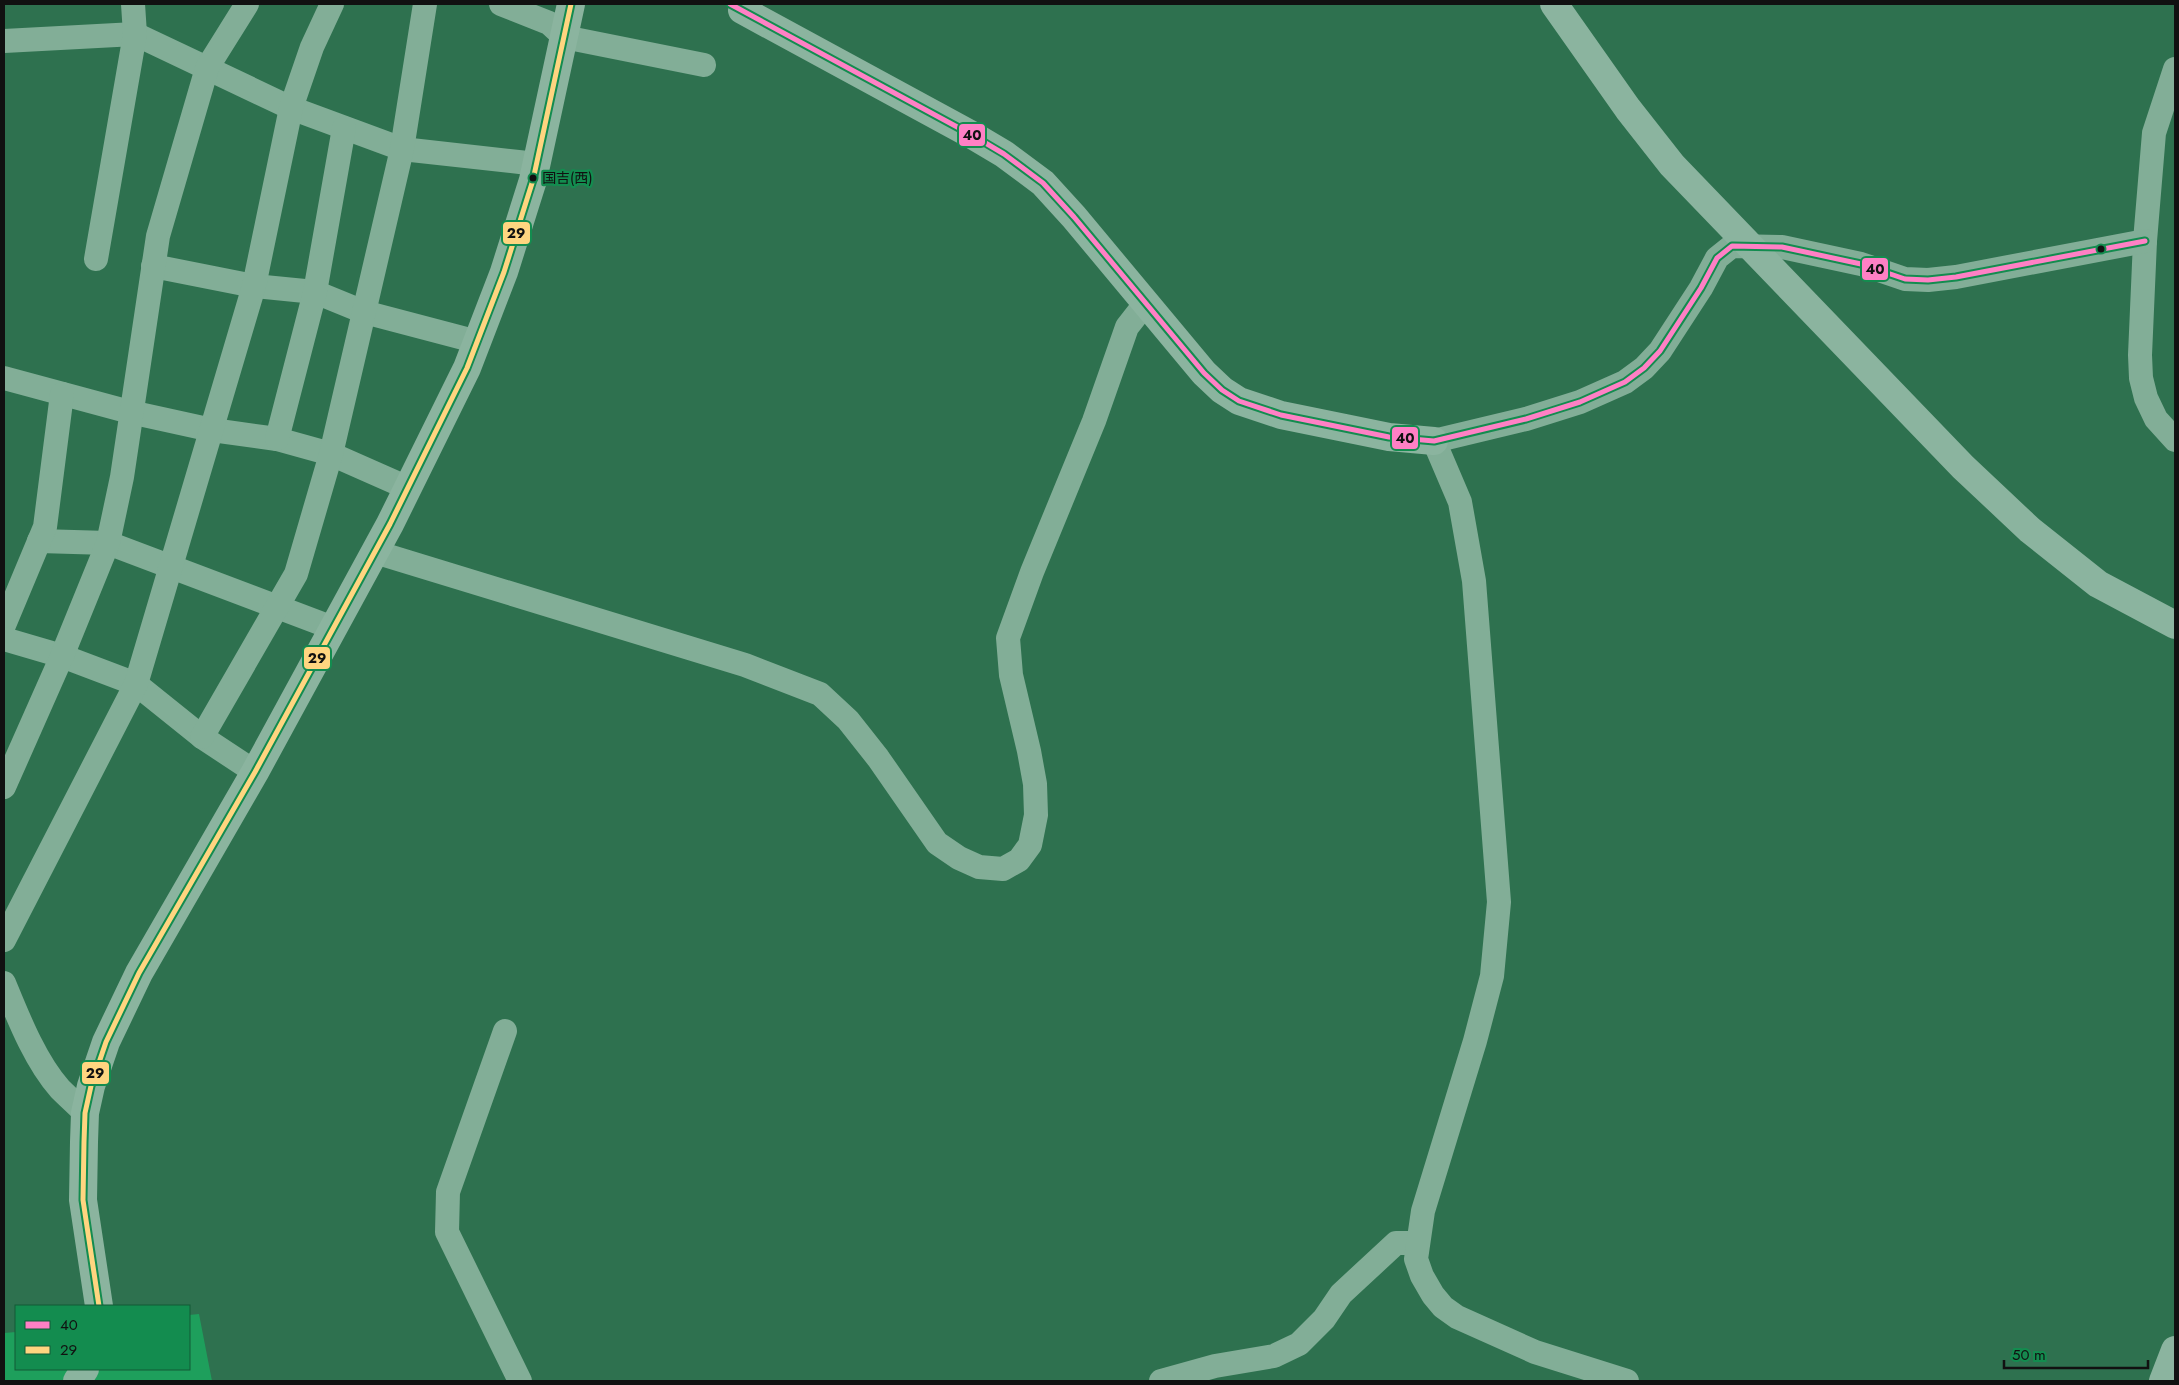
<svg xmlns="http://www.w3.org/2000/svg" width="2179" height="1385" viewBox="0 0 2179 1385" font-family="Jost,'Noto Sans JP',sans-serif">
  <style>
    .green { fill: #1e9f5c }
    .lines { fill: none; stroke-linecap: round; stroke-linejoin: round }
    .street { stroke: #82ae97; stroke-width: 24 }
    .secondary { stroke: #8bb49f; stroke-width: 28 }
    .bus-1-casing { stroke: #138c4f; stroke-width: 9 }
    .bus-2-casing { stroke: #138c4f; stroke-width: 9 }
    .bus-1 { stroke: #ff80c5; stroke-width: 5 }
    .bus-2 { stroke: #ffd580; stroke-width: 5 }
    .bus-dot { fill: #111; stroke: #138c4f; stroke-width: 2 }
    .labels { text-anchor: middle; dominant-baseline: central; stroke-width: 4.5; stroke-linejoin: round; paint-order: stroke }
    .bus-label { font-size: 14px; fill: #111; stroke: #138c4f; text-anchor: start }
    .line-badge { stroke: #138c4f; stroke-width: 2 }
    .pale-badge-label { font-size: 14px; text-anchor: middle; font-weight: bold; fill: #111 }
  </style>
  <rect width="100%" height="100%" fill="#2e714f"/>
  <path class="green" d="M199,1314l13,67h-208v-48l12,-1v37h173v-54z"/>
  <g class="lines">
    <g class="street">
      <path d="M501,4l48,19 15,14 140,28"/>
      <path d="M4,41l131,-7 156,74 111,41 135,15"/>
      <path d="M2175,69l-21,64 -9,108 -5,114 1,23 5,20 10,21 19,21"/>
      <path d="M96,259l39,-225 -2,-30"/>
      <path d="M153,266l101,20 61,6 49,20 114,30"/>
      <path d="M4,378l126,34 82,18 65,9 54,15 77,34"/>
      <path d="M277,439l38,-147 29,-164"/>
      <path d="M39,541l69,2 225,85"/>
      <path d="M375,552l370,113 75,29 28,26 30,38 59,85 22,15 20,9 24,2 16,-9 11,-15 6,-30 -1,-31 -6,-33 -18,-76 -3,-37 24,-66 62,-151 33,-94 18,-23"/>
      <path d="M4,625l41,-98 17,-133"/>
      <path d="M4,639l58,17 74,28 66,53 53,35"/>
      <path d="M202,737l94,-163 35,-120 71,-305 23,-145"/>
      <path d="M4,787l58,-131 46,-113 14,-66 36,-241 49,-168 40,-64"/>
      <path d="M4,940l132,-256 118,-398 37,-178 21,-61 20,-43"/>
      <path d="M4,983c14,34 31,78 56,106 8,8 17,16 25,24"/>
      <path d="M505,1031l-57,161 -1,40 73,149"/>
      <path d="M1161,1381l54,-15 59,-10 25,-12 25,-25 17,-25 55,-51h21"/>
      <path d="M1627,1381l-92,-29 -78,-35 -14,-10 -10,-12 -11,-19 -6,-17 7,-48 52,-170 17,-65 7,-74 -25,-321 -14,-79 -26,-61 92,-22 54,-17 45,-20 19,-14 16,-17 41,-63 16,-30 15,-12 50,1 79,17 44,15 23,1 28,-3 189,-36"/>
    </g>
    <g class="secondary">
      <path d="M1554,4l74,105 44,56 291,302 67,63 68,54 77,41"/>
      <path d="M742,10l230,125 32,19 39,29 31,34 130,156 18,17 17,11 42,14 108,22 45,4"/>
      <path d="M99,1306l-16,-106 1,-58 1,-29 6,-27 15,-44 33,-69 116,-201 135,-248 77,-156 37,-96 29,-92 38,-176"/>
      <path d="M77,1381l8,-12"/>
      <path d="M2163,1381l12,-31"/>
    </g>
    <g class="bus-1-casing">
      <path id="bus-1" d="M730,4l242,131 32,19 39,29 31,34 130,156 18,17 17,11 42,14 108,22 45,4 92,-22 54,-17 45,-20 19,-14 16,-17 41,-63 16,-30 15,-12 50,1 79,17 44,15 23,1 28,-3 189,-36"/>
    </g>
    <g class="bus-2-casing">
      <path id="bus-2" d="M99,1306l-16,-106 1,-58 1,-29 6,-27 15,-44 33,-69 116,-201 135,-248 77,-156 37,-96 29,-92 38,-176"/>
    </g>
    <use href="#bus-1" class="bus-1"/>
    <use href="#bus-2" class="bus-2"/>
  </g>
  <g class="bus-dot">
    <circle cx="533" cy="178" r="4.5"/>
    <circle cx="2101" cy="249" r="4.5"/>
  </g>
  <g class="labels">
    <g class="bus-label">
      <text x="542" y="178">国吉(西)</text>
    </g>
  </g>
  <g class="line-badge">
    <rect x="958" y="123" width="28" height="24" rx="5" fill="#ff80c5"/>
    <rect x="502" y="221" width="29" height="24" rx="5" fill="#ffd580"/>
    <rect x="1861" y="257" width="28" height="24" rx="5" fill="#ff80c5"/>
    <rect x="1391" y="426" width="28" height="24" rx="5" fill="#ff80c5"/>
    <rect x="303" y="646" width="28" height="24" rx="5" fill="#ffd580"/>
    <rect x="81" y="1061" width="29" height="24" rx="5" fill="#ffd580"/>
  </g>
  <g class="pale-badge-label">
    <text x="972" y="140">40</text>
    <text x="516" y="238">29</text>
    <text x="1875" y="274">40</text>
    <text x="1405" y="443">40</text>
    <text x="317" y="663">29</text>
    <text x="95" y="1078">29</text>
  </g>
  <rect width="2179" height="1385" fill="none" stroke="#111111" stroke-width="10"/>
  <rect x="15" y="1305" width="175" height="65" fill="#138c4f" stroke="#125b36"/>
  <rect x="25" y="1321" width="25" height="8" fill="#ff80c5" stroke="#125b36"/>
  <text x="60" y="1330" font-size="15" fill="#111111">40</text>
  <rect x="25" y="1346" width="25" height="8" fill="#ffd580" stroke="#125b36"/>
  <text x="60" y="1355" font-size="15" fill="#111111">29</text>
  <path d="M2004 1360v8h144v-8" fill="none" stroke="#111111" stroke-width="2.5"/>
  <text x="2012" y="1360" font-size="15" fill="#111111" stroke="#138c4f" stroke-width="4" paint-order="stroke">50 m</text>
</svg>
